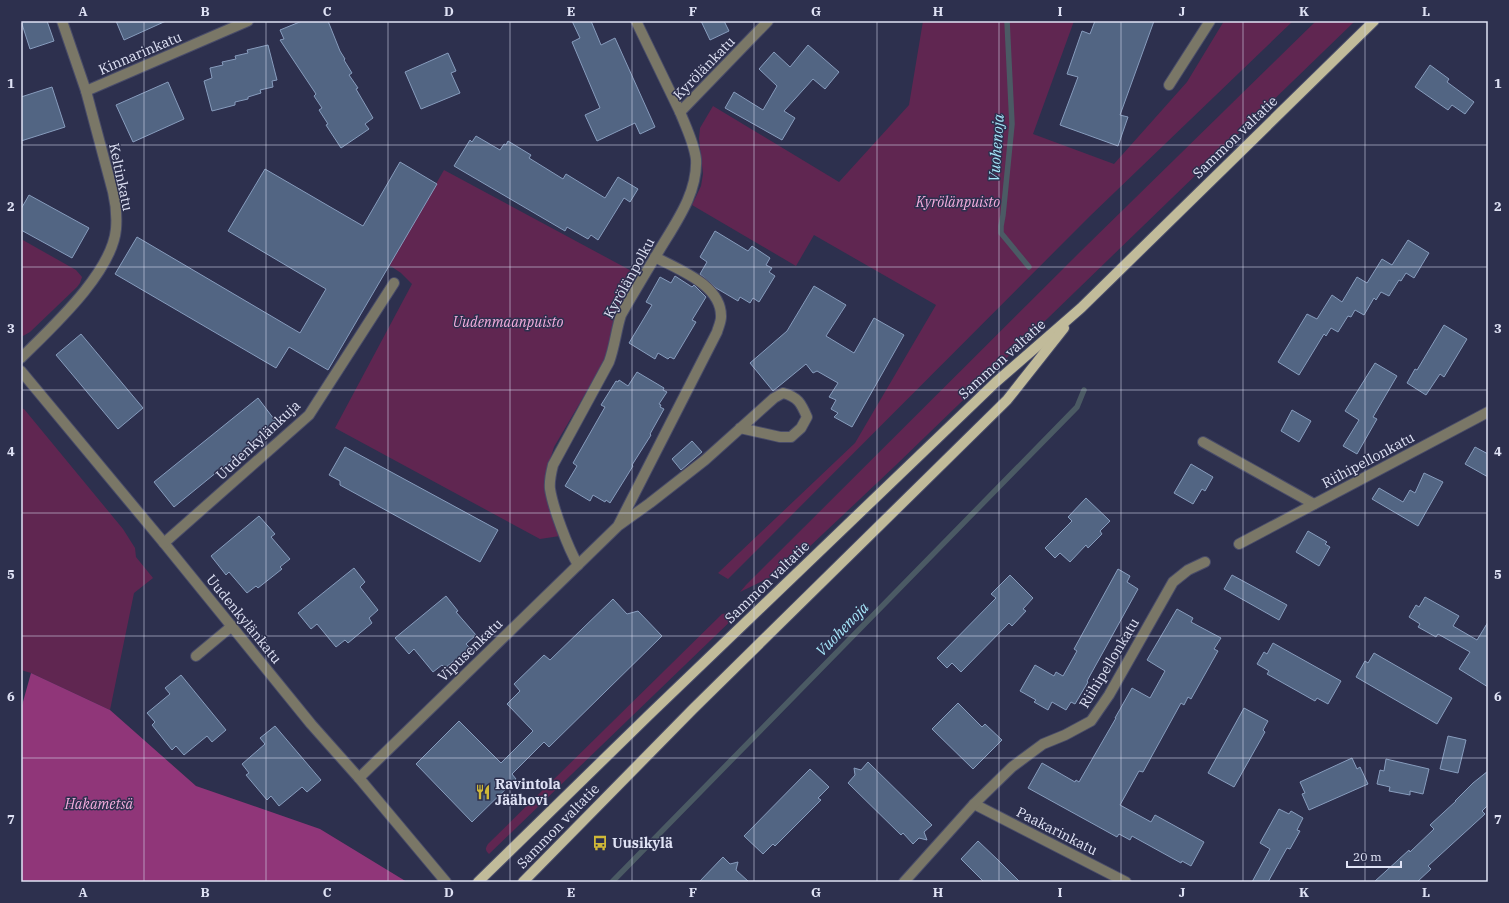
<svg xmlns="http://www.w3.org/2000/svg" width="1509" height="903" viewBox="0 0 1509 903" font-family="'IBM Plex Serif',serif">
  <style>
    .green { fill: #602651 }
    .forest { fill: #903679 }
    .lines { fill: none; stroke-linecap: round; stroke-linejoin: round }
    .stream { stroke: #4b5a64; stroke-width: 5.5 }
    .building { fill: #526583; stroke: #879cbd }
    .minor-casing { stroke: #494c69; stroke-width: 12 }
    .major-casing { stroke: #494c69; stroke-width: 12 }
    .minor { stroke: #7a7767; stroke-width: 10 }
    .major { stroke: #c1bb9a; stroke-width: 10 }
    .grid { fill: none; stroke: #dfe2f5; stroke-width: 1; stroke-opacity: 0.55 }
    .labels { text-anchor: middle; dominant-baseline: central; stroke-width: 3; stroke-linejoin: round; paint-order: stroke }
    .street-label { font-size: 14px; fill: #dfe2f5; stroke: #2d304e }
    .park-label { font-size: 14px; font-style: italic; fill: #f5adde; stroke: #2d304e }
    .poi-label { font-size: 14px; font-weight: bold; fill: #dfe2f5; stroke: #2d304e; text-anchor: start }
    .water-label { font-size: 15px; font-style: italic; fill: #a6e6fa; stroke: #2d304e }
    .neatline { fill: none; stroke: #dfe2f5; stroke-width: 1.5 }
    .grid-label { font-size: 13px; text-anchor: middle; font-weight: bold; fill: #dfe2f5 }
  </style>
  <rect width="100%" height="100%" fill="#2d304e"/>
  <g class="green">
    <path d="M923,21h151l-41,113 81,30 73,-82 37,-61h69l-203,195 -362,363 -10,-6 137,-130 81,-138 -122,-70 -18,31 -104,-61 9,-19 2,-12 -4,-35 1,-11 13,-22 126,76 70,-77z"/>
    <path d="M1316,21h39l-459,444 -89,84 -32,26 -35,17 6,-7 335,-334z"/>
    <path d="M444,170l195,105 -26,47 -5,33 -54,92 -9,29 2,19 13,41 -20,3 -205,-111 77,-144 -11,-11 -12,-8z"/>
    <path d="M21,239l55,31 6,7 -2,6 -3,4 -47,45 -7,4 -2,-1z"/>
    <path d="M21,408l3,1 99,120 12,19 1,9 17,21 -19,15 -24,117 -79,-37 -10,-3z"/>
    <path d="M741,611l-252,243c-4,-4 -4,-5 -1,-10l234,-230z"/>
  </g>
  <path class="forest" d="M31,673l79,37 86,76 124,43 87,53h-386v-173z"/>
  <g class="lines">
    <g class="stream">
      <path d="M1007,21l5,103 -9,91 -2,11v7l28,34"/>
      <path d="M612,882l465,-475 7,-17"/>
    </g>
  </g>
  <g class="building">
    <path d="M21,21h26l7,20 -24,8z"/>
    <path d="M116,21h50l-42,19z"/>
    <path d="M302,21h26l12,30 5,8 -1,1 8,13 -3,2 9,13 -2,1 17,29 -8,6 4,5 -28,19 -15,-23 2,-1 -9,-14 3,-2 -8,-12 2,-2 -36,-54 4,-1 -4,-9z"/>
    <path d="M572,21h19l10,24 14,-7 40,89 -15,7 -5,-11 -38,18 -12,-26 15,-7 -28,-66 8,-4z"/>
    <path d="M701,21h23l5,10 -19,9z"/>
    <path d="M1095,21h59l-34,94 8,2 -10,29 -58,-21 18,-48 -11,-3 15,-43 8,3z"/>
    <path d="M268,45l9,35 -5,1 1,6 -13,3 1,3 -13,4v2l-13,3v3l-23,6 -8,-30 8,-3 -2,-10 13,-3 -1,-3 14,-3 -1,-3 13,-3 -1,-3z"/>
    <path d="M808,45l31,27 -14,17 -12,-10 -29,32 11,7 -13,22 -57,-32 9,-16 29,18 14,-24 -18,-17 15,-17 16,15z"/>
    <path d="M448,53l8,18 -5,2 9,20 -39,16 -16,-37z"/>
    <path d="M1430,65l19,14 -2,3 27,20 -9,12 -13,-9 -4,5 -33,-23z"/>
    <path d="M168,82l16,37 -51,23 -17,-37z"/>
    <path d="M52,87l13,40 -44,14v-44z"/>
    <path d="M476,136l24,14 4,-6 2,1 2,-4 23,14 -2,3 34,21 3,-5 39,24 13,-21 20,12 -8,13 -6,-4 -26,42 -7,-5 -3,4 -21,-12 -2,4 -111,-65 16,-26 2,2z"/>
    <path d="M400,162l37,22 -109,186 -39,-23 -13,21 -161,-94 22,-37 163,96 26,-44 -98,-58 37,-62 98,57z"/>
    <path d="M29,195l60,33 -17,30 -51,-28v-21z"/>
    <path d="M715,231l33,20 4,-5 18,12 -4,7 6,3 -3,4 6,4 -16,26 -6,-4 -3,5 -10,-6 -2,4 -22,-13 -16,-14 7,-12 -7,-5z"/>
    <path d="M1408,240l21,13 -15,25 -8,-5 -5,8 -2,-1 -10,16 -8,-4 -5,8 -2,-2 -10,17 -9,-5 -4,7 -3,-1 -10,16 -7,-4 -5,8 -2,-2 -25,41 -21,-13 29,-48 10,5 15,-24 10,7 15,-25 10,6 15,-24 10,6z"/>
    <path d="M675,276l17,11 2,-2 12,12 -14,23 4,2 -22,37 -4,-2 -2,2 -10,-6 -3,6 -26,-16 23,-38 -6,-3 14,-25 11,6z"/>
    <path d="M814,286l32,19 -20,31 28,17 20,-35 30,17 -52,92 -18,-10 4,-4 -7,-4 5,-9 -7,-3 9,-14 -21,-12 -4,2 -7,-9 -33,27 -23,-28 37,-32z"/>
    <path d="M1444,325l23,14 -23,38 -4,-3 -14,21 -19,-12 8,-14 2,1z"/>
    <path d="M81,334l62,74 -25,21 -62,-74z"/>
    <path d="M1375,363l22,13 -24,41 4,2 -20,35 -14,-8 16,-26 -14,-9z"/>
    <path d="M637,372l27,16 -1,2 4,2 -8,12 2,1 -1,2 4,2 -14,25 1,1 -19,30 1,1 -23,37 -4,-3 -1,2 -12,-7 -3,6 -25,-15 12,-20 -4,-3 32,-56 -4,-2 15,-24 2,1 1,-2 9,6z"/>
    <path d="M258,398l19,25 -103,84 -20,-25z"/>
    <path d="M1292,410l19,11 -12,21 -18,-11z"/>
    <path d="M692,441l10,11 -21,18 -9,-11z"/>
    <path d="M345,447l153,83 -18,32 -140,-77v-4l-11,-6z"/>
    <path d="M1475,447l13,7v23l-23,-13z"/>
    <path d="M1191,464l22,13 -8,14 -3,-2 -9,15 -19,-11z"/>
    <path d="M1424,473l19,9 -25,44 -46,-27 7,-11 24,14 7,-12 5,3z"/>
    <path d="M1086,498l24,23 -10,10 2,3 -14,14 -2,-3 -16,17 -10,-9 -5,5 -10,-10 27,-27 -4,-4z"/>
    <path d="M259,516l16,18 -4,3 19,22 -10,8 2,2 -24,19 -2,-2 -9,7 -18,-21 -3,3 -15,-19z"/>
    <path d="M1308,531l19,11 -2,2 5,3 -11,19 -23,-14z"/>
    <path d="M354,568l11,14 -5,5 18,23 -9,8 3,5 -24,20 -3,-3 -9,7 -19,-23 -6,5 -13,-16z"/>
    <path d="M1118,569l12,7 -3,6 11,7 -51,92 1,1 -13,22 -4,-2 -5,8 -14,-8 -4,8 -14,-8 2,-2 -16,-9 15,-26 19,11 2,-4 7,4 14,-25 -3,-2z"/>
    <path d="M1010,575l23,23 -10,11 3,2 -14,15 -3,-3 -48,49 -9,-9 -5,5 -10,-10 59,-60 -5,-4z"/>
    <path d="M1232,575l55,30 -8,15 -55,-31z"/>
    <path d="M446,596l12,15 -2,1 20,23 -10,9 4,4 -25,20 -3,-3 -9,7 -19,-23 -5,5 -14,-16z"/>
    <path d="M1425,597l34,19 -6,10 24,14 11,-18v65l-29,-18 11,-17 -32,-18 -2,3 -18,-10 2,-3 -11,-7 7,-12 3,2z"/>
    <path d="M613,599l14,15 11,-3 24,25 -113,111 -5,-5 -32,32 4,5 -44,43 -56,-58 43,-43 42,42 32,-32 -26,-27 13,-13 -6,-7 30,-29 6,5z"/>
    <path d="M1177,609l16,9 -2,4 30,16 -7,11 4,2 -27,48 -3,-2 -4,8 -3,-2 -38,69 -4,-1 -19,34 31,17 4,-7 49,27 -13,24 -9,-5 -1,2 -49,-27 -2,4 -11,-6 -2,3 -89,-49 14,-25 33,19 1,-2 3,2 37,-64h-1l17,-30 18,10 15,-27 -18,-11z"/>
    <path d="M1273,643l68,38 -13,23 -11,-6 -2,3 -48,-27 2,-3 -12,-7 7,-12 3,2z"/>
    <path d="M1374,653l78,45 -15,26 -81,-47 9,-16 3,2z"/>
    <path d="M181,675l45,55 -14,12 -5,-6 -23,19 -8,-9 -4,4 -20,-25 3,-3 -8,-9 23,-19 -5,-6z"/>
    <path d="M958,703l24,24 3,-3 17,16 -29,29 -41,-40z"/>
    <path d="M1244,708l24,13 -5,9 2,2 -31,55 -26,-14z"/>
    <path d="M275,726l46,54 -14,12 -5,-5 -23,19 -8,-10 -4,4 -21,-25 3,-2 -7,-9 23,-20 -5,-6z"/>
    <path d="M1448,736l18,4 -8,33 -18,-4z"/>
    <path d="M1352,758l5,11 3,-2 8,17 -59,26 -7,-16 3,-1 -5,-11z"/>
    <path d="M1386,759l43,10 -6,25 -13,-3v4l-21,-4 1,-4 -13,-3 3,-14 4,1z"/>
    <path d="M868,762l64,63 -8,7 3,8 -8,-2 -6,6 -10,-11 -2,2 -53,-52 7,-8 -1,-7 7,2z"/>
    <path d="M810,769l19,18 -11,11 3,2 -46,46 -2,-2 -10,10 -19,-18z"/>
    <path d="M1488,771v34l-6,6 3,3 -57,52 3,3 -14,13h-43l35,-32 1,2 24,-23 -4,-4 26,-24h-1l18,-18z"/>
    <path d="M1279,809l10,5 2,-3 12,7 -6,12 3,1 -10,18 -3,-1 -19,34h-16l18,-33 -10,-6z"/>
    <path d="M978,841l20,19 22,22h-36l-23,-23z"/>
    <path d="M723,857l7,7 8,-2 -2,8 13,12h-50z"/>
  </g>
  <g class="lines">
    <g class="minor-casing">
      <g id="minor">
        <path d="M636,21l44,91 88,-91"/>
        <path d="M1169,85l41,-64"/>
        <path d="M86,91l162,-70"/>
        <path d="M21,358c30,-30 91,-85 95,-129 1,-12 0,-24 -3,-37l-27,-101 -24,-70"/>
        <path d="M21,371l143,172 147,181 48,54 87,104"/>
        <path d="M1203,442l111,62"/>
        <path d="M619,524l98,-192c1,-4 4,-10 4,-15 1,-32 -42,-47 -66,-60"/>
        <path d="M164,543l145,-128 85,-132"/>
        <path d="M1239,544l249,-132"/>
        <path d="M578,565c-10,-17 -25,-57 -28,-76 -1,-8 1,-16 3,-24l56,-103c6,-16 7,-32 12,-47 12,-21 24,-41 36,-61 17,-29 41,-60 39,-95 -2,-16 -10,-32 -16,-47"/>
        <path d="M196,656l36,-30"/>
        <path d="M359,778l259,-252 32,-23 55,-43 69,-62 9,-5c15,4 18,10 24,24l-6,11 -10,9h-11l-40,-9"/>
        <path d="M974,804l152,78"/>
        <path d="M904,882l70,-78 38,-37 31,-23 22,-9 26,-14 18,-26 64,-113 15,-12 17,-8"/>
      </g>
    </g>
    <g class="major-casing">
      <g id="major">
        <path d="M478,882l171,-167 347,-333 85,-74 293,-287"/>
        <path d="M523,882l170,-173 314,-309 57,-72"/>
      </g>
    </g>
    <use href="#minor" class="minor"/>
    <use href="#major" class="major"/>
  </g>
  <path class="grid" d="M144,21v861M266,21v861M388,21v861M510,21v861M632,21v861M754,21v861M877,21v861M999,21v861M1121,21v861M1243,21v861M1365,21v861M21,145h1467M21,267h1467M21,390h1467M21,513h1467M21,636h1467M21,758h1467"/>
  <defs>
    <g id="restaurant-bare" transform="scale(1.2)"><path d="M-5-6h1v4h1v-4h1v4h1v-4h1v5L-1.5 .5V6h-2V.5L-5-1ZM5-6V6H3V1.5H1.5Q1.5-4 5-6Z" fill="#cfb837" stroke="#2d304e" stroke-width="2.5" paint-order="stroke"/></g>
    <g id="bus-bare" transform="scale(1.2)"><path d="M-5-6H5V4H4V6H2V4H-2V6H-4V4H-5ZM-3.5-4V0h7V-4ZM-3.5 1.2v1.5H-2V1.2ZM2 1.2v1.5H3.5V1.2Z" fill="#cfb837" stroke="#2d304e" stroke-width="2.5" paint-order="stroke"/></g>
  </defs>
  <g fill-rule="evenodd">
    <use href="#restaurant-bare" x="483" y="792"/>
    <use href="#bus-bare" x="600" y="843"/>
  </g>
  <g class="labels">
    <g class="street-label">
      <text transform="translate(140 53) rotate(-23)">Kinnarinkatu</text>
      <text transform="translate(704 68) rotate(-46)">Kyrölänkatu</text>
      <text transform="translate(1235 137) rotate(-44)">Sammon valtatie</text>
      <text transform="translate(121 177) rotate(78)">Keltinkatu</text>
      <text transform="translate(629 278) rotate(-61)">Kyrölänpolku</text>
      <text transform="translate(1002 359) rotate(-42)">Sammon valtatie</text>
      <text transform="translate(258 440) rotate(-43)">Uudenkylänkuja</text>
      <text transform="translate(1368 460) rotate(-28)">Riihipellonkatu</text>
      <text transform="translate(767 582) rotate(-44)">Sammon valtatie</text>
      <text transform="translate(244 619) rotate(51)">Uudenkylänkatu</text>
      <text transform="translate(470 650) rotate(-44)">Vipusenkatu</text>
      <text transform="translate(1109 663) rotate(-59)">Riihipellonkatu</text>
      <text transform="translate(558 826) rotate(-46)">Sammon valtatie</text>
      <text transform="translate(1057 831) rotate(27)">Paakarinkatu</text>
    </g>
    <g class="park-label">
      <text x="958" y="202">Kyrölänpuisto</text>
      <text x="508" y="322">Uudenmaanpuisto</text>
      <text x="99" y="804">Hakametsä</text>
    </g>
    <g class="poi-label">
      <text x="495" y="784">Ravintola<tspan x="495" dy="16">Jäähovi</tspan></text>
      <text x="612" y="843">Uusikylä</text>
    </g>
    <g class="water-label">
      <text transform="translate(996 148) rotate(-86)">Vuohenoja</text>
      <text transform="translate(842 629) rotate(-46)">Vuohenoja</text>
    </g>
  </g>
  <rect width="1509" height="903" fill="none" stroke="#2d304e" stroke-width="44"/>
  <path d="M1347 861v6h54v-6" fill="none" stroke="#dfe2f5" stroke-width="2"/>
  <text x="1353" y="861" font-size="12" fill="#dfe2f5" stroke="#2d304e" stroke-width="3" paint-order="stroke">20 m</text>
  <rect x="22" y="22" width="1465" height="859" class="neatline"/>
  <g class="grid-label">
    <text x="83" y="16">A</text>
    <text x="205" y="16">B</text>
    <text x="327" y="16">C</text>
    <text x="449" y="16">D</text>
    <text x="571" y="16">E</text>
    <text x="693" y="16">F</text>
    <text x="816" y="16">G</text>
    <text x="938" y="16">H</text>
    <text x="1060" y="16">I</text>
    <text x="1182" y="16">J</text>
    <text x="1304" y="16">K</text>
    <text x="1426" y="16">L</text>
    <text x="11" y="88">1</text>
    <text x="1498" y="88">1</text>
    <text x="11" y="211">2</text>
    <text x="1498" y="211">2</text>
    <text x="11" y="333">3</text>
    <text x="1498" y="333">3</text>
    <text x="11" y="456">4</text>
    <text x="1498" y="456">4</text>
    <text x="11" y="579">5</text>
    <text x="1498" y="579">5</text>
    <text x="11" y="701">6</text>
    <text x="1498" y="701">6</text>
    <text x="11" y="824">7</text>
    <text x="1498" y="824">7</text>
    <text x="83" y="897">A</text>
    <text x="205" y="897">B</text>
    <text x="327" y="897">C</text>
    <text x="449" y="897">D</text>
    <text x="571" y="897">E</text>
    <text x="693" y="897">F</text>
    <text x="816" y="897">G</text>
    <text x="938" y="897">H</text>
    <text x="1060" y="897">I</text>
    <text x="1182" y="897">J</text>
    <text x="1304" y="897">K</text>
    <text x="1426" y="897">L</text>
  </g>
</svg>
